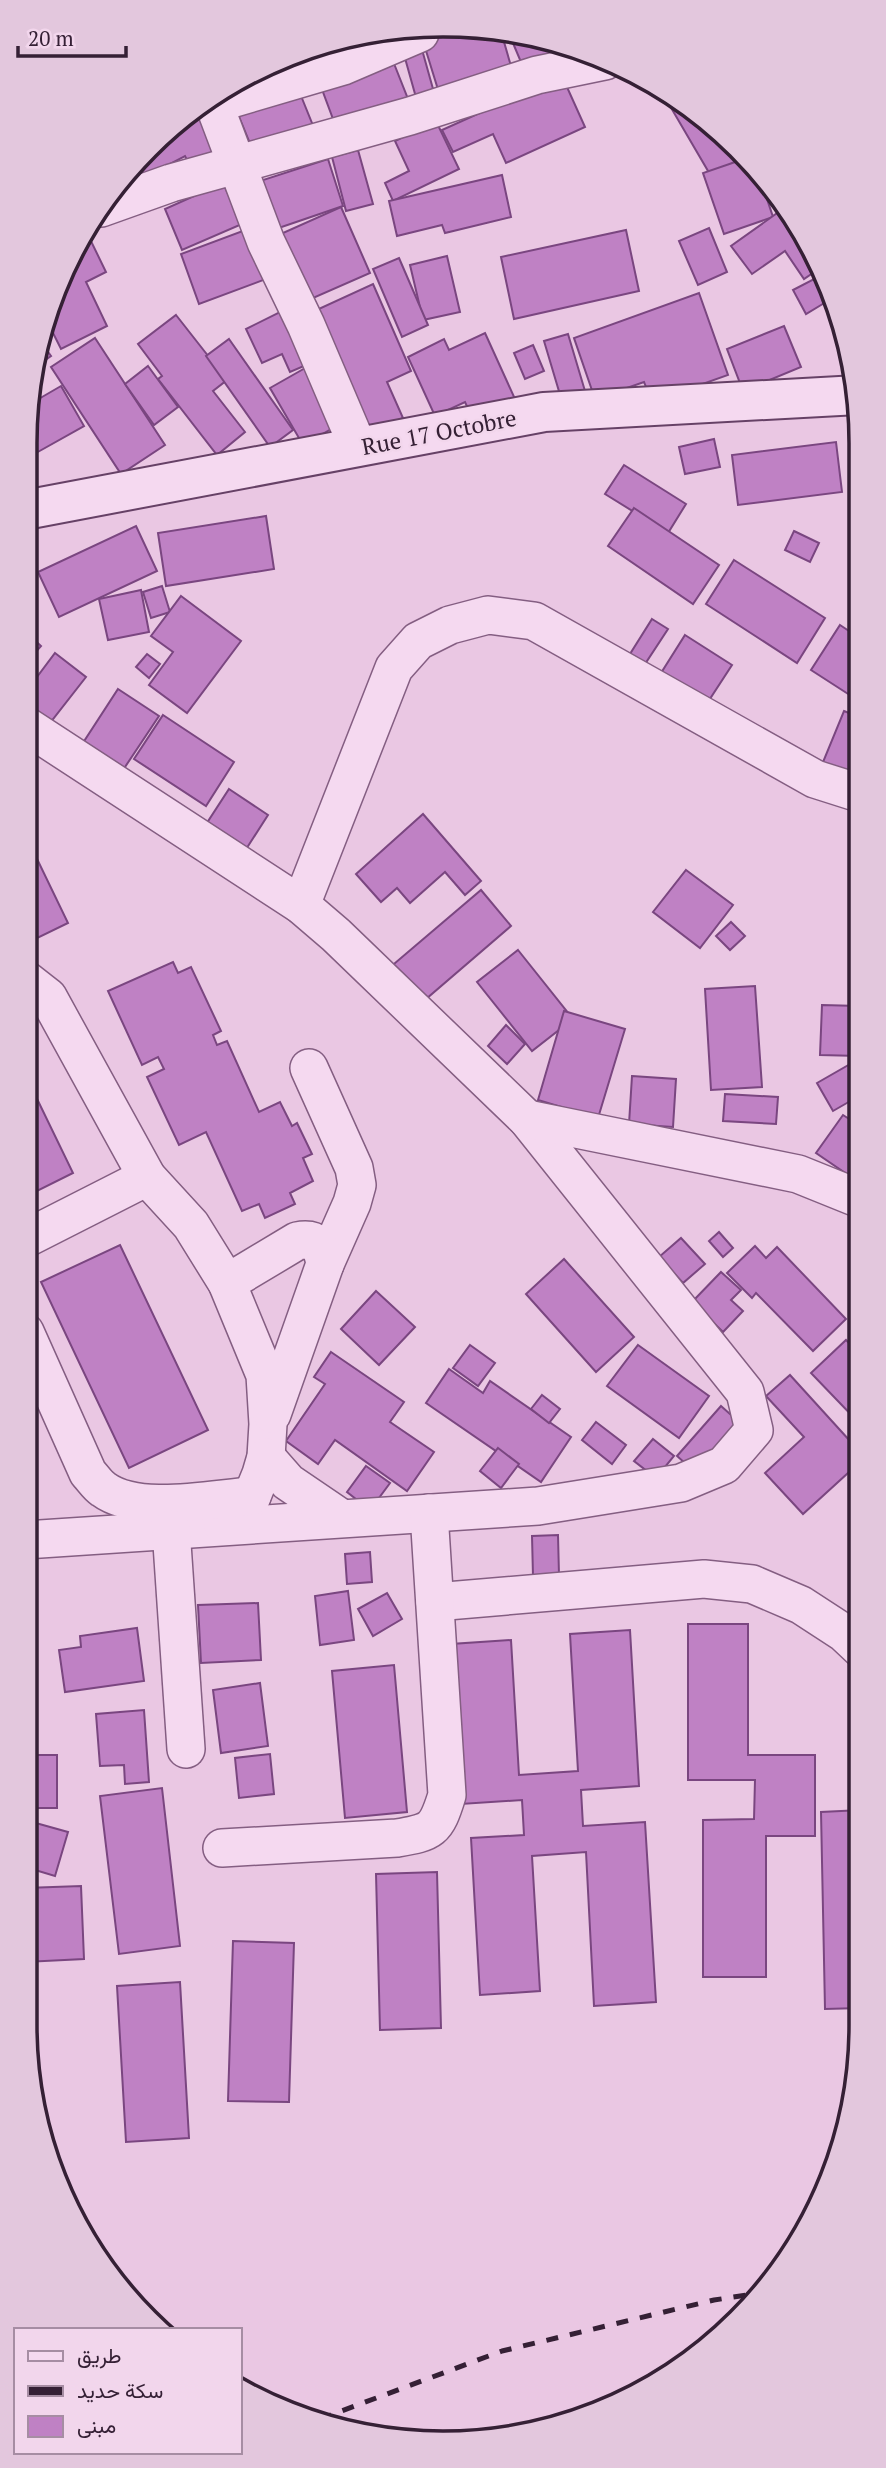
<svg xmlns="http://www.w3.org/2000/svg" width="886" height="2468" viewBox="0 0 886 2468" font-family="'PT Serif',Vazirmatn,serif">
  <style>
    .building { fill: #bf81c4; stroke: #7a4680; stroke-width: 2 }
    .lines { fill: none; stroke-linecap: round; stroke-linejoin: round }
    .street-casing { stroke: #845e82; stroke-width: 40 }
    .secondary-casing { stroke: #664166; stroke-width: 42 }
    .street { stroke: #f5d9f0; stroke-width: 37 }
    .secondary { stroke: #f5d9f0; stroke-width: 38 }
    .rail { stroke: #352035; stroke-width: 5; stroke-dasharray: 12 12; stroke-linecap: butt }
    .labels { text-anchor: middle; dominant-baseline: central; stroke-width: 5; stroke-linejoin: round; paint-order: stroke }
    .street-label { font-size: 23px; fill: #352035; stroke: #f2d6ec }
    .rim { fill: none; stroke: #352035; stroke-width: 3.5 }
  </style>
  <rect width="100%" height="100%" fill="#eac7e3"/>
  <g class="building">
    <path d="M451,32l51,3 11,38 -73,23 -17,-55z"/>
    <path d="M510,36l41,3 28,11 -53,24z"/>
    <path d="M345,43l1,1 -48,28 -6,-11z"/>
    <path d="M421,46l14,50 -18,5 -14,-50z"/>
    <path d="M391,56l17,43 -72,28 -16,-43z"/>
    <path d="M562,76l23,51 -79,36 -13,-29 -40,18 -11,-22z"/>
    <path d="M297,86l19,47 -60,25 -19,-46z"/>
    <path d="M678,102l66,54 -33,20 -41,-70z"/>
    <path d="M197,112l24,45 -28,14 -8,-15 -57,30 -4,-9z"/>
    <path d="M436,121l23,48 -66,32 -8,-18 24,-12 -14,-30z"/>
    <path d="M358,150l15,54 -27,7 -14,-54z"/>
    <path d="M747,158l9,8 17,51 -49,17 -21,-61z"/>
    <path d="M328,159l15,47 -76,26 -16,-48z"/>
    <path d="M762,174l27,41 -6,3z"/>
    <path d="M502,175l9,42 -66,16 -3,-8 -45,11 -8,-35z"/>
    <path d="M223,183l19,41 -60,26 -17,-41z"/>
    <path d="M341,207l29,66 -66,29 -30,-65z"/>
    <path d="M780,211l40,57 -16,11 -19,-28 -33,23 -21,-28z"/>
    <path d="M709,228l18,44 -29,13 -19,-44z"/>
    <path d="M248,229l18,50 -67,25 -18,-50z"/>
    <path d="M626,230l13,61 -125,28 -13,-62z"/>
    <path d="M88,235l18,37 -20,10 21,44 -46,23 -15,-30z"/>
    <path d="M447,256l13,56 -37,8 -13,-55z"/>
    <path d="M399,258l29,67 -26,12 -29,-68z"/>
    <path d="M814,279l12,23 -20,12 -13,-24z"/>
    <path d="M373,284l38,87 -24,11 16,36 -39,18 -54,-123z"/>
    <path d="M699,293l29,82 -76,27 -8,-20 -49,17 -21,-61z"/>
    <path d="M286,309l25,54 -21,9 -8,-18 -20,9 -16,-34z"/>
    <path d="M176,315l51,65 -14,11 32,41 -28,23 -59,-76 4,-3 -24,-32z"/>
    <path d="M784,326l17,41 -58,24 -16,-42z"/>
    <path d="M485,333l30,66 -42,20 -8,-17 -30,14 -27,-59 36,-18 5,11z"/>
    <path d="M568,334l17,57 -24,7 -17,-57z"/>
    <path d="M38,338l13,18 -17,12z"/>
    <path d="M95,338l70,107 -44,29 -70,-107z"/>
    <path d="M229,339l64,91 -23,17 -64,-91z"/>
    <path d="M533,345l11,26 -19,8 -11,-26z"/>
    <path d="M148,366l30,41 -24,18 -29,-41z"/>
    <path d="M307,367l33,57 -37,21 -33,-57z"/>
    <path d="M61,386l23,40 -48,27 -10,-18 4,-31z"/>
    <path d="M714,439l6,28 -35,7 -6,-27z"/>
    <path d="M836,442l6,50 -104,13 -6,-50z"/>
    <path d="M624,465l62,39 -18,29 -63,-39z"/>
    <path d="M634,508l85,57 -26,39 -85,-58z"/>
    <path d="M266,516l8,53 -108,17 -8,-53z"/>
    <path d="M136,526l21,45 -98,46 -21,-45z"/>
    <path d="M794,531l25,12 -9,19 -25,-12z"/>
    <path d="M734,560l91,58 -28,45 -91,-59z"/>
    <path d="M162,586l8,26 -19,6 -8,-26z"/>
    <path d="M141,590l8,42 -41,8 -9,-41z"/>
    <path d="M181,596l60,45 -54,72 -38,-28 24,-33 -22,-16z"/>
    <path d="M652,619l16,10 -23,35 -15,-10z"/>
    <path d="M840,625l18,12 1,64 -48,-31z"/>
    <path d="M25,631l16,15 -16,18z"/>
    <path d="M685,635l47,30 -30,46 -46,-30z"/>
    <path d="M55,653l31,24 -40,51 -21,-16v-19z"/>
    <path d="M147,654l13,10 -11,14 -13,-11z"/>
    <path d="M118,689l41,27 -40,60 -40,-27z"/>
    <path d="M844,711l15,6v65l-38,-15z"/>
    <path d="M163,715l71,47 -28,44 -72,-47z"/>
    <path d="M229,789l39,26 -25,39 -40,-25z"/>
    <path d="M423,814l58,67 -16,14 -20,-23 -35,31 -13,-15 -16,14 -25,-28z"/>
    <path d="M25,834l43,89 -43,21z"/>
    <path d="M686,870l47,35 -33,43 -47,-36z"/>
    <path d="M481,890l30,36 -92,79 -31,-36z"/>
    <path d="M731,922l14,14 -15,14 -14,-14z"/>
    <path d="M518,950l55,69 -41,32 -55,-69z"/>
    <path d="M173,962l5,11 13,-6 30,64 -8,4 4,10 10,-4 32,71 21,-10 12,24 5,-3 15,31 -9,4 10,23 -23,12 5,11 -30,14 -6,-14 -17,7 -36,-79 -27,13 -32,-68 17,-8 -6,-12 -16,8 -34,-74z"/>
    <path d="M755,986l7,101 -51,3 -6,-101z"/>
    <path d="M822,1005l37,1v50l-39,-1z"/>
    <path d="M564,1011l61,18 -27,89 -60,-18z"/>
    <path d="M506,1025l19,19 -18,20 -19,-18z"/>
    <path d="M859,1059v37l-26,15 -16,-28z"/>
    <path d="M25,1074l48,99 -48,24z"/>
    <path d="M632,1076l44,3 -3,48 -44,-3z"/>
    <path d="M725,1094l53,3 -2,27 -53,-3z"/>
    <path d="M843,1115l17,11v57l-44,-30z"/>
    <path d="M719,1232l14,16 -10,9 -14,-16z"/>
    <path d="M681,1238l24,26 -22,19 -24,-26z"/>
    <path d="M120,1245l88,185 -79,38 -88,-186z"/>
    <path d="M755,1246l11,12 11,-11 69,72 -33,32 -57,-58 -4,5 -25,-25z"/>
    <path d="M564,1259l70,78 -38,35 -70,-78z"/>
    <path d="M721,1272l20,18 -10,10 12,11 -20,21 -31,-30z"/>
    <path d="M376,1291l39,36 -36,38 -38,-36z"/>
    <path d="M846,1340l14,14v70l-49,-51z"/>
    <path d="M470,1345l25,18 -17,23 -25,-18z"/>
    <path d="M638,1345l71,51 -30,42 -72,-52z"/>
    <path d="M331,1352l73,50 -14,20 44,30 -27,39 -72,-51 -17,24 -32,-23 39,-57 -11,-7z"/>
    <path d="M449,1369l34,24 7,-12 81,56 -30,45 -115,-79z"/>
    <path d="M790,1375l70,77v10l-57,52 -38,-41 39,-36 -38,-41z"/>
    <path d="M542,1395l18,14 -11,14 -18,-14z"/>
    <path d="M721,1406l18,16 -44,50 -18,-16z"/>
    <path d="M596,1422l30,23 -14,19 -30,-24z"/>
    <path d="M653,1439l21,17 -18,22 -22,-17z"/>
    <path d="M498,1448l21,16 -18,24 -21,-17z"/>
    <path d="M366,1466l24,17 -20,27 -23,-18z"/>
    <path d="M558,1535l1,40 -26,1 -1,-40z"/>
    <path d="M370,1552l2,30 -25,2 -2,-30z"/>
    <path d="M25,1587l11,3 -11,45z"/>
    <path d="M348,1591l6,49 -34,5 -5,-49z"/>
    <path d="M387,1593l15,26 -29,17 -15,-27z"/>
    <path d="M258,1603l3,57 -60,3 -3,-58z"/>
    <path d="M688,1624h60v131h67v81h-49v141h-63v-157l51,-1 1,-39h-67z"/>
    <path d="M137,1628l7,53 -79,11 -6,-42 22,-3 -1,-11z"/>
    <path d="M630,1630l9,156 -58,4 2,36 62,-4 11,180 -62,4 -8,-154 -54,4 8,135 -60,4 -9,-157 53,-3 -2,-35 -61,4 -10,-160 60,-4 8,135 59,-4 -8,-137z"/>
    <path d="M394,1665l13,147 -62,6 -13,-147z"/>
    <path d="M260,1683l8,63 -47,7 -8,-63z"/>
    <path d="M144,1710l5,72 -24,2 -1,-19 -24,1 -4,-52z"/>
    <path d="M270,1754l4,40 -35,4 -4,-40z"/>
    <rect x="25" y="1755" width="32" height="53"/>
    <path d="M162,1788l18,158 -61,8 -19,-158z"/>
    <path d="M861,1810v198l-36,1 -4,-197z"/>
    <path d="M25,1820l43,12 -13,44 -30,-9z"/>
    <path d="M437,1872l4,156 -61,2 -4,-156z"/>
    <path d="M81,1886l3,73 -59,3v-74z"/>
    <path d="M233,1941l61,2 -5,159 -61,-1z"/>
    <path d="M180,1982l9,156 -63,4 -9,-156z"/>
  </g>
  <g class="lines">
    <g class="street-casing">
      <g id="street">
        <path d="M212,99l54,143 40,83 52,122"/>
        <path d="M214,104l129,-38 77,-33"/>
        <path d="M101,208l70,-25 239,-67 127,-41 68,-14"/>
        <path d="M25,725l276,180 35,30 191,184 218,273 9,38 -30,35 -43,18 -143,23 -513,34"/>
        <path d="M301,905l93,-237 24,-27 32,-16 38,-10 46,6 281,158 44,14"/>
        <path d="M25,979l23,18 99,180 44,48 36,58 38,92 3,49 -2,33 -5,17 -9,22 -12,17 -17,13"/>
        <path d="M309,1068l45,100 3,17 -5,18 -27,61"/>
        <path d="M527,1119l271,55 62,25"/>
        <path d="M25,1239l122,-62"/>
        <path d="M227,1283l70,-42c20,-4 25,5 28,23l-53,150"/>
        <path d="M25,1332l63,141c5,5 9,12 15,16 35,26 107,10 149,7"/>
        <path d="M266,1457l22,25 53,36"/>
        <path d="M171,1529l15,220"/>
        <path d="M435,1602l269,-23 48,5 49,21 43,28 17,16"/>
        <path d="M222,1848l175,-10c35,-6 39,-7 50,-43l-18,-282"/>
      </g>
    </g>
    <g class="secondary-casing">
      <path id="secondary" d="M25,510l519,-98 314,-17"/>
    </g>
    <use href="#street" class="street"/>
    <use href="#secondary" class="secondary"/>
    <path class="rail" d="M320,2419l182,-68 212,-51 40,-6"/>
  </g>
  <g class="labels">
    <g class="street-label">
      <text transform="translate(439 432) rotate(-11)">Rue 17 Octobre</text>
    </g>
  </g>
  <path d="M0 0H886V2468H0ZM443 37H443A406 406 0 0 1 849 443V2025A406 406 0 0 1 443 2431H443A406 406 0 0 1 37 2025V443A406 406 0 0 1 443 37Z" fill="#e3c7dd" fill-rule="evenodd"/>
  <path class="rim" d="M443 37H443A406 406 0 0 1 849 443V2025A406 406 0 0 1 443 2431H443A406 406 0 0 1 37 2025V443A406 406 0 0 1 443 37Z"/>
  <rect x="14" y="2328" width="228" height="126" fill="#f2d6ec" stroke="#a68da3" stroke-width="2"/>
  <rect x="28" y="2351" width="35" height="10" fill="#f5d9f0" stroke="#a68da3" stroke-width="2"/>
  <text x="77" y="2363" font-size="21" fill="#352035">طريق</text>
  <rect x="28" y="2386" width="35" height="10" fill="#352035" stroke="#a68da3" stroke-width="2"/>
  <text x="77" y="2398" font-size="21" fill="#352035">سكة حديد</text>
  <rect x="28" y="2416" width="35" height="21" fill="#bf81c4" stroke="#a68da3" stroke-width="2"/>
  <text x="77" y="2433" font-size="21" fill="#352035">مبنى</text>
  <path d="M18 46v10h108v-10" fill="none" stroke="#352035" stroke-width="3.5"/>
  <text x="28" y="46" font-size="21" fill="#352035" stroke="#f2d6ec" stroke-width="5" paint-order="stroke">20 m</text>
</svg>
